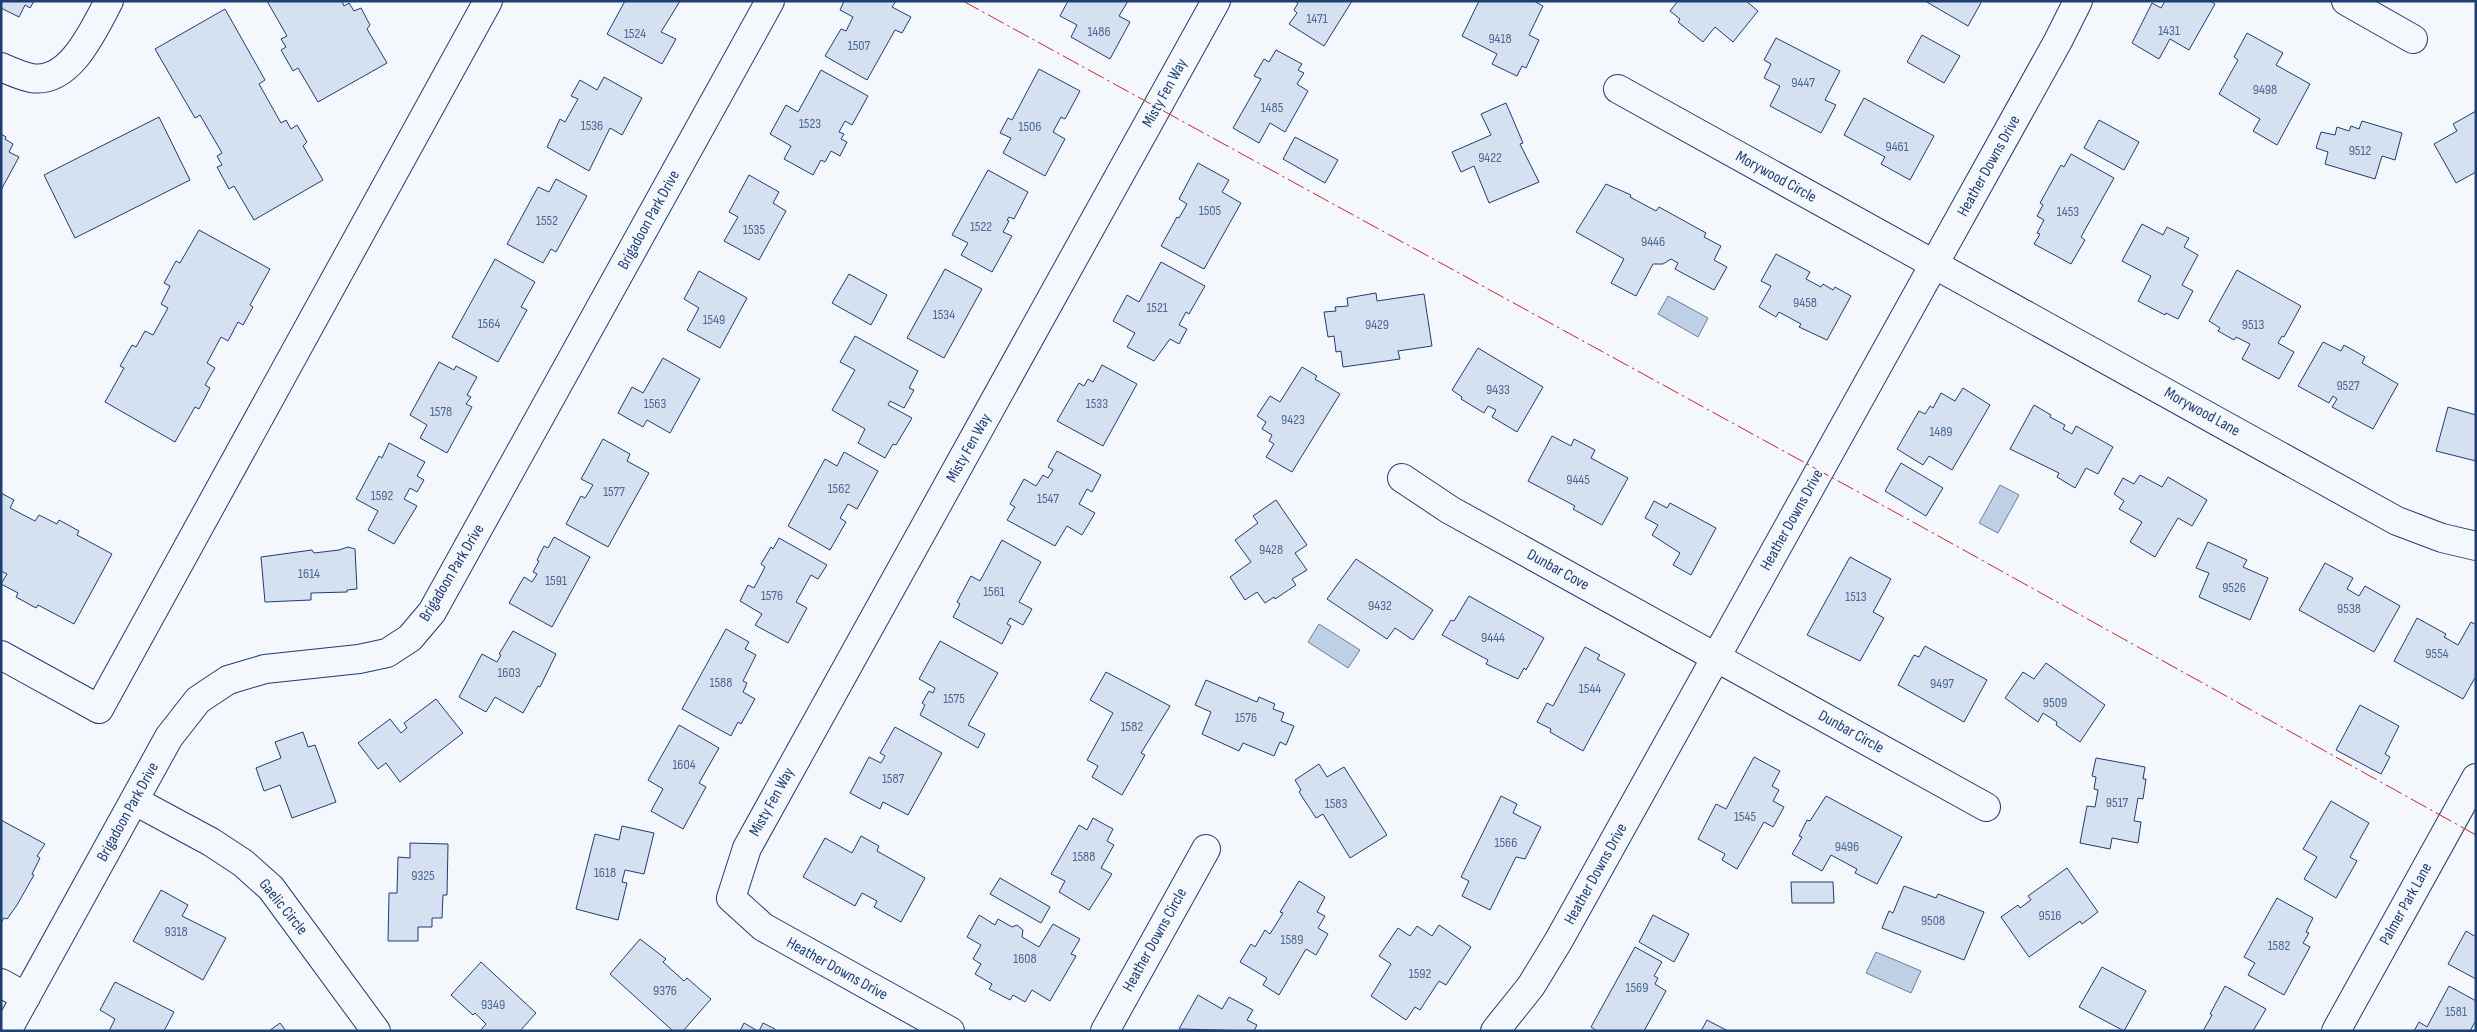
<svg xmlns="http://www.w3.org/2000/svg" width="2477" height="1032" viewBox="0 0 2477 1032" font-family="'Sofia Sans Condensed',sans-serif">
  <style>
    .water { fill: #bed0e5; stroke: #687fa3 }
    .building { fill: #d5e0f0; stroke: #1d3f73 }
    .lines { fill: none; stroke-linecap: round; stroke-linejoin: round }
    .minor-casing { stroke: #1d3f73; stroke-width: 30 }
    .minor { stroke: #f4f7fb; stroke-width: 28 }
    .power { stroke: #c62828; stroke-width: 1; stroke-dasharray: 18 4 2.5 4; stroke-linecap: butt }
    .labels { text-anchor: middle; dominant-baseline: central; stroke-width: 4; stroke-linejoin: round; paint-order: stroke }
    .number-label { font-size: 14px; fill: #4b6792 }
    .street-label { font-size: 16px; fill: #1d3f73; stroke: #f4f7fb }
  </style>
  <rect width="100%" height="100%" fill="#f4f7fb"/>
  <g class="water">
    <path d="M1668,296l40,22 -10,19 -40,-23z"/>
    <path d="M2000,485l19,10 -21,38 -19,-10z"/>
    <path d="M1319,624l41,26 -12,18 -40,-26z"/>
    <path d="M1876,952l45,19 -10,22 -45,-20z"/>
  </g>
  <g class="building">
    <path d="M1,1h33l-4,7 -5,-3 -6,12 -18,-9z"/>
    <path d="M267,1h75l2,5 5,-3 5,8 7,-3 9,17 -3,4 20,34 -69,39 -20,-34 -5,3 -12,-21 5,-3 -5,-8 6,-3z"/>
    <path d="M625,1h55l-19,31 15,7 -14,25 -55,-30z"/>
    <path d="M844,1h52l-4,6 19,10 -9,16 -7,-3 -28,50 -42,-24 16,-27 5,2 7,-14 -13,-7z"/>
    <path d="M1068,1h60l-9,15 11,6 -20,37 -39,-22 6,-12 -17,-9z"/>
    <path d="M1295,1h57l-28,45 -35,-22 8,-11 -3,-3 4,-7z"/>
    <path d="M1479,1h55l9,5 -14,29 10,5 -13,28 -4,-2 -5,10 -25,-12 5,-10 -35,-18z"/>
    <path d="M1678,1h68l12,10 -25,31 -18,-15 -12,15 -25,-20 2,-3 -10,-8z"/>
    <path d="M1925,1h57l-14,25z"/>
    <path d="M2165,1h45l5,3 -26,46 -19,-11 -11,20 -27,-16 20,-40 9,5z"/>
    <path d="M225,9l40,71 -6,4 22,39 5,-3 5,9 6,-4 10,17 -4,4 20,34 -69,40 -20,-34 -5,3 -12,-22 5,-2 -5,-9 5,-3 -22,-38 -5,3 -40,-69z"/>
    <path d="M2247,33l36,20 -7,12 34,19 -33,61 -24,-14 7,-12 -41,-25 19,-34 -4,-3z"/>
    <path d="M1922,35l38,21 -16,27 -37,-21z"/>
    <path d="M1776,38l64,33 -15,29 11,5 -15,28 -51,-27 10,-20 -16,-8 7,-14 -7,-4z"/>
    <path d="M1276,50l26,14 -4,6 6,3 -7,11 11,7 -23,41 -15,-9 -11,20 -26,-15 28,-49 -7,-3 10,-17 5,3z"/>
    <path d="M1039,69l41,22 -15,28 -4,-2 -8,15 12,7 -20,37 -42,-23 8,-15 -11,-5 8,-15 4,2z"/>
    <path d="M821,70l47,26 -16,29 -7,-4 -6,11 5,2 -3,5 6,3 -7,14 -9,-5 -6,11 -4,-2 -8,15 -29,-16 7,-13 -21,-12 16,-29 12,7z"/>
    <path d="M604,77l38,21 -20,37 -12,-7 -21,43 -42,-24 13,-28 5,3 13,-23 -7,-3 9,-16 17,10z"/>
    <path d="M1864,98l70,38 -24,44 -29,-16 4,-7 -41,-22z"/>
    <path d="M1506,103l17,40 -3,1 19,38 -50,21 -15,-37 -13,6 -9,-20 39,-17 -10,-21z"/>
    <path d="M2476,111v61l-20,11 -22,-39 23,-13 -4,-7z"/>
    <path d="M159,117l31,63 -115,58 -31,-63z"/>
    <path d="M2099,120l40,22 -15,28 -40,-22z"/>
    <path d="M2362,121l40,12 -7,27 -13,-4 -7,23 -50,-15 3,-12 -12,-4 5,-16 14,3 2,-8 12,4 2,-5 8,3z"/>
    <path d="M1,134l5,3 -1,2 8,5 -4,8 10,5 -18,33z"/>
    <path d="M1295,137l43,23 -13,23 -42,-24z"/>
    <path d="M2071,154l43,24 -33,59 4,3 -14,24 -37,-20 6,-10 -3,-1 7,-13 -7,-4 6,-11 -3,-2 21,-38 3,2z"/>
    <path d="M1198,163l31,17 -7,12 19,11 -37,66 -43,-23 16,-29 2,1 8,-14 -8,-5z"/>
    <path d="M988,170l40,22 -14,27 -5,-2 -2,3 2,1 -6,11 9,4 -20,36 -31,-17 7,-12 -16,-8z"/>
    <path d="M749,175l30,17 -6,11 13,8 -27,49 -35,-19 14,-24 -9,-5z"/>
    <path d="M556,179l31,17 -31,56 -5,-3 -8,14 -36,-19 31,-57 11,5z"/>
    <path d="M1606,184l25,11 -1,2 26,14 3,-4 47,26 -2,4 17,9 -7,14 13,7 -13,23 -39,-21 3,-6 -7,-4 -8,5h-10l-17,32 -25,-13 13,-24 -48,-27z"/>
    <path d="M2142,224l21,11 4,-8 22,11 -5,9 14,8 -16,30 11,6 -15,28 -12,-6 -1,2 -27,-14 13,-25 -29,-15z"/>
    <path d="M199,230l71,39 -20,36 3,2 -10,18 -5,-3 -10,19 -7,-4 -14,26 8,5 -10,17 5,3 -11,21 -4,-2 -20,35 -70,-40 19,-34 -4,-2 12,-21 4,2 9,-16 8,4 15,-27 -7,-4 9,-18 -6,-3 12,-22 4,2z"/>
    <path d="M1776,254l34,18 -4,7 15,8 2,-3 10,6 2,-3 16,9 -24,44 -28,-13 2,-3 -22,-12 -3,5 -17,-10 12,-21 -10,-5z"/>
    <path d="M495,259l40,23 -14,25 6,3 -29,52 -46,-25z"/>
    <path d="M1161,262l44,24 -16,28 -3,-2 -7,13 8,4 -8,15 -9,-5 -16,22 -27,-14 8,-14 -22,-12 14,-26 12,7z"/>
    <path d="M945,269l37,20 -38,69 -37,-20z"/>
    <path d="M2237,270l64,36 -17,31 -2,-1 -4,7 16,9 -15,27 -37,-20 8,-15 -14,-7 -2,3 -16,-9 2,-3 -11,-7z"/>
    <path d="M699,271l48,27 -27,50 -33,-18 12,-22 -15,-9z"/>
    <path d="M849,274l38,21 -16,30 -39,-22z"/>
    <path d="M1376,293l1,8 47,-7 8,52 -34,5 2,8 -57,8 -2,-16 -5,1 -2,-16 -6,1 -4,-25 12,-1 -1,-4 13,-1 -1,-8z"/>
    <path d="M855,336l63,35 -9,17 5,2 -10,18 -14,-7 -2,4 24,13 -16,27 -3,-1 -8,14 -27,-15 7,-14 -33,-19 23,-40 -15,-8z"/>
    <path d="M2323,342l18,9 3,-6 21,12 -3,6 36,21 -25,45 -41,-22 5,-8 -4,-3 -4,7 -31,-17z"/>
    <path d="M1478,348l65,39 -26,45 -25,-15 4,-7 -8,-4 -4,7 -23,-14 1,-2 -10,-7z"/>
    <path d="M663,358l37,21 -30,54 -23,-13 -4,7 -25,-14 14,-26 11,6z"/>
    <path d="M439,362l15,8 2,-4 21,11 -10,18 4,2 -5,7 6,3 -25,46 -27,-15 7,-13 -17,-10z"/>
    <path d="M1102,365l35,19 -34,62 -46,-25 22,-38 5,3 4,-7 5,3z"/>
    <path d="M1302,367l15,9 -2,3 25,15 -48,78 -26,-15 8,-13 -5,-3 3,-6 -10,-6 4,-7 -9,-6 13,-20 10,6z"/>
    <path d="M1963,388l27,17 -38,65 -23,-14 -6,9 -26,-16 22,-38 6,3 5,-8 3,2 8,-15 14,8z"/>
    <path d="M2034,405l17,10 -1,2 15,8 -2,4 9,5 4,-8 37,21 -15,27 -12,-6 -11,20 -18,-11 2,-4 -49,-24z"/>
    <path d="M2448,407l28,8v46l-40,-10z"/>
    <path d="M1552,436l19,10 3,-7 21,11 -4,8 37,20 -26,47 -29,-16 2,-3 -47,-25z"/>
    <path d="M603,439l27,15 -3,7 22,12 -41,74 -42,-23 15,-28 4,2 8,-13 -12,-6z"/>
    <path d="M389,443l36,19 -8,14 7,4 -7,12 -7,-4 -6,11 13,7 -23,38 -26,-14 10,-19 -22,-12 23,-43 3,2z"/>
    <path d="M1057,451l44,24 -9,17 -5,-3 -8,15 16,9 -13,22 -15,-9 -12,20 -48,-26 8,-13 -5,-3 14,-25 12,7 7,-11 5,3 5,-8 -5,-3z"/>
    <path d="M844,452l34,19 -21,38 -9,-5 -8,14 6,4 -16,28 -42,-24 37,-67 12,7z"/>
    <path d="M1901,463l42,25 -17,28 -41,-25z"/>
    <path d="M2140,475l22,12 6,-10 39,23 -15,26 -14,-8 -23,39 -25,-15 12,-20 -23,-13 5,-8 -10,-7 9,-16 11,6z"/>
    <path d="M1,493l13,7 -4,8 25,13 4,-6 18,9 2,-4 20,11 -2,4 35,19 -38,70 -36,-19 -2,3 -20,-11 2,-4 -17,-9 6,-10 -6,-3z"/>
    <path d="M1276,500l31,45 -12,8 12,17 -15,9 4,6 -21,14 -1,-2 -9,6 -8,-11 -12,8 -15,-23 21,-15 -16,-22 23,-17 -5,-7z"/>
    <path d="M1654,501l13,7 3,-5 46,25 -25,47 -18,-10 7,-12 -28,-18 6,-10 -13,-7z"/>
    <path d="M554,537l36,20 -38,70 -43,-24 15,-26 8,5 5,-8 -4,-2 6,-11 -2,-1 7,-14 4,2z"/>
    <path d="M779,538l48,27 -9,14 -7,-4 -15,27 11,6 -19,35 -33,-18 7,-11 -22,-13 8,-16 6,3 11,-21 -4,-3 10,-17 2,2z"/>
    <path d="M1002,540l39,22 -22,40 13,7 -9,16 -13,-7 -3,6 4,2 -9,18 -49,-27 7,-13 -3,-2 14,-26 9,5z"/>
    <path d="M2208,542l39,18 -4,7 25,11 -18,42 -51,-23 10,-24 -13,-5z"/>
    <path d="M348,547l7,2 2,40 -10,1v2l-36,1v7l-46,2 -4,-45 51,-7 2,3 25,-3z"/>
    <path d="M1850,557l41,22 -18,33 11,6 -24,43 -53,-26z"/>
    <path d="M1356,559l77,51 -20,30 -18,-12 -8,11 -60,-40z"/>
    <path d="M2325,563l28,15 -6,11 12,7 6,-10 35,20 -26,46 -75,-42z"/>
    <path d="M1469,596l75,42 -18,32 -2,-2 -6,11 -32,-15 2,-4 -46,-25 9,-15 3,1z"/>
    <path d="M2417,618l29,16 -2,3 14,8 13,-23 5,3v51l-13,23 -69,-38z"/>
    <path d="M726,629l23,13 -4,7 11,6 -13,26 4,2 -4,9 12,7 -14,25 -3,-2 -7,14 -49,-27z"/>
    <path d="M513,631l43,23 -16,33 -2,-1 -15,27 -28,-16 -9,15 -27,-15 23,-43 15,8 4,-7 -2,-1z"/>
    <path d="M940,641l58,32 -30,52 17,9 -7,14 -58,-33 5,-10 -3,-2 7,-12 4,2 2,-5 -16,-9z"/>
    <path d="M1925,646l62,34 -23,42 -66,-37 16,-30 5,2z"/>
    <path d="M1585,647l15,8 -3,4 28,15 -42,77 -33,-19 1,-3 -14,-7 10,-19 6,3z"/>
    <path d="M2046,663l59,42 -25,37 -24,-17 1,-3 -14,-9 -5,9 -33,-24 18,-26 11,7z"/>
    <path d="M1106,672l64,34 -29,47 4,2 -23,40 -30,-18 6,-11 -11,-6 26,-47 -23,-13z"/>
    <path d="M1206,680l51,22 2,-5 16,7 -2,5 11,4 -3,8 13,5 -8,19 -6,-3 -6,14 -31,-13 -4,8 -37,-17 9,-22 -16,-7z"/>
    <path d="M436,699l27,34 -63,49 -14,-19 -8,6 -20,-26 32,-24 11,14 6,-5 -3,-5z"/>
    <path d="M2360,705l39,21 -14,28 5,3 -9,17 -45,-24z"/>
    <path d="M679,725l40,23 -20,35 7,4 -23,42 -32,-18 12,-22 -15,-9z"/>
    <path d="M895,727l47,26 -34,62 -25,-13 -3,7 -30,-16 19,-36 12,6 4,-7 -5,-3z"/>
    <path d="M303,732l5,15 7,-2 21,57 -44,16 -12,-33 -16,6 -8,-23 25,-10 -6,-16z"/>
    <path d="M1754,757l26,14 -8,15 7,4 -6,11 11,6 -11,20 -9,-5 -27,47 -15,-9 3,-6 -27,-15 18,-35 10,5z"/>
    <path d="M2096,758l49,9 -2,12h3l-3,20 -5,-1 -4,23 7,1 -3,21 -26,-5 -2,11 -30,-6 7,-37 8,1 3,-17 -4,-1 2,-12 -4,-1z"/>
    <path d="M1319,764l8,13 17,-10 43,68 -37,23 -27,-44 -7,4 -17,-26 2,-2 -6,-10z"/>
    <path d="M1501,796l16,8 -4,9 28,14 -16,32 -9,-2 -26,53 -28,-14 7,-15 -8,-4z"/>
    <path d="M1826,796l76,41 -25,47 -22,-11 2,-4 -26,-14 -9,16 -30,-17 10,-17 -3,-1 8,-16 3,1z"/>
    <path d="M2331,801l38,22 -19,34 7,4 -21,37 -32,-19 13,-22 -14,-8z"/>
    <path d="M1093,818l20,11 -6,12 7,4 -13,23 11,6 -23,36 -30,-18 6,-11 -14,-7 28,-49 8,5z"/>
    <path d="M1,820l44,24 -8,12 3,2 -8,16 2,1 -17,30 -10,14 -3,-1 -3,5z"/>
    <path d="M622,826l32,7 -10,41 -19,-4 -3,12 5,1 -9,37 -42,-11 19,-75 24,6z"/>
    <path d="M861,836l18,10 -2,5 48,27 -24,44 -27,-15 3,-6 -15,-8 -7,13 -52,-29 22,-39 27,15z"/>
    <path d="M410,843l38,1 -1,51h-4l-1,23h-10v9h-14v14h-30l1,-48h8l1,-36 12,1z"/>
    <path d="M2067,868l31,44 -16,12 -2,-3 -51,36 -28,-40 17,-12 2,3 11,-8 -3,-4z"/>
    <path d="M1000,878l50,29 -9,16 -51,-29z"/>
    <path d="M1299,881l26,16 -8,15 8,4 -7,12 10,6 -12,21 -10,-6 -27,46 -16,-10 4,-7 -27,-16 11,-18 4,3 10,-17 5,4 13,-21 -3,-1z"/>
    <path d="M1791,882h42l1,21h-42z"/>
    <path d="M1904,886l32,12 2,-4 46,18 -20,48 -82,-32 7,-17 4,2z"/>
    <path d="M161,890l27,15 -6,11 44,22 -23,42 -70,-39z"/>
    <path d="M2277,898l36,20 -7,14 3,1 -6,10 7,4 -26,48 -36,-20 7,-12 -11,-6z"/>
    <path d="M979,915l16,10 3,-6 14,8 5,-2 6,5 -1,7 17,10 14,-23 27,15 -9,15 5,2 -26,45 -18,-11 -7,12 -12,-7 -3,5 -21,-11 3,-5 -17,-10 6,-10 -8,-5 8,-14 -14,-8z"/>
    <path d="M1653,915l36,19 -15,28 -35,-20z"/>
    <path d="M1439,925l32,22 -25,38 -7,-4 -19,29 -5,-3 -9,13 -35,-24 20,-32 -12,-8 19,-28 12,8 7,-10 15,10z"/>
    <path d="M2466,931l10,6v42l-28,-15z"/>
    <path d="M640,939l26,20 -3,3 21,19 3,-3 24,21 -28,32h-10l-63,-57z"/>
    <path d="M1635,947l27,15 -8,14 4,2 -3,6 11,7 -22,40h-47l-6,-4z"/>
    <path d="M481,962l55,51 -16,18h-40l6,-7 -11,-11 -2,2 -22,-20z"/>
    <path d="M2102,967l44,24 -22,40 -45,-24z"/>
    <path d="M115,982l59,30 -10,19h-55l6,-12 -15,-9z"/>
    <path d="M2225,986l41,23 -13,22h-50l9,-16 -2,-1z"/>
    <path d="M2449,986l27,15v19l-6,11h-56l5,-9 8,5z"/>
    <path d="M1198,995l24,14 7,-12 24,13 -6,10 10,5 -3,6 -75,-2z"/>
    <path d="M1707,1020l21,11h-27z"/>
    <path d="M280,1023l6,8h-17z"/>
    <path d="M744,1023l14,8h-18z"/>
    <path d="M763,1023l12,6v2h-16z"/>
  </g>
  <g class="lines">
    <g class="minor-casing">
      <g id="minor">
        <path d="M2346,1l67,38"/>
        <path d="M1,67c9,4 20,9 30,11 39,7 63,-49 78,-77"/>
        <path d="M1618,89l779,432 45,17 34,8"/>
        <path d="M1402,478l48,32 536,297"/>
        <path d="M1,655l98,54 389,-708"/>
        <path d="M135,801l76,41 32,21 28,25 105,143"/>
        <path d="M1,983l25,14"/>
        <path d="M7,1031l162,-294 29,-37 30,-20 37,-11 94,-10 28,-6 23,-15 22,-26 338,-611"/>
        <path d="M950,1031l-187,-104 -32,-29 16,-50 469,-847"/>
        <path d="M1105,1031l101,-182"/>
        <path d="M1495,1031l36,-45 28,-46 499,-899 20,-40"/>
        <path d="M2336,1031l140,-253"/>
      </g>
    </g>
    <use href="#minor" class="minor"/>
    <path class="power" d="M963,1l970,532 543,302"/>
  </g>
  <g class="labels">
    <g class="number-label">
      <text x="1317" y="18">1471</text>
      <text x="2169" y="30">1431</text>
      <text x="1099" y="31">1486</text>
      <text x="635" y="33">1524</text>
      <text x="1500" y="38">9418</text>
      <text x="859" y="45">1507</text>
      <text x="1803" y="82">9447</text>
      <text x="2265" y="89">9498</text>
      <text x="1272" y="107">1485</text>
      <text x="810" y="123">1523</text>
      <text x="592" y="125">1536</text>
      <text x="1030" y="126">1506</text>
      <text x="1897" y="146">9461</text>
      <text x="2360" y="150">9512</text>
      <text x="1490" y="157">9422</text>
      <text x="1210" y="210">1505</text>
      <text x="2068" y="211">1453</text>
      <text x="547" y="220">1552</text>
      <text x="981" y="226">1522</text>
      <text x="754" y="229">1535</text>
      <text x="1653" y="241">9446</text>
      <text x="1805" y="302">9458</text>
      <text x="1157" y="307">1521</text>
      <text x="944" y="314">1534</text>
      <text x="714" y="319">1549</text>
      <text x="489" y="323">1564</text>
      <text x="1377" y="324">9429</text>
      <text x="2253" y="324">9513</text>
      <text x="2348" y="385">9527</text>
      <text x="1498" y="389">9433</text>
      <text x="655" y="403">1563</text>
      <text x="1097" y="403">1533</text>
      <text x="441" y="411">1578</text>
      <text x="1293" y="419">9423</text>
      <text x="1941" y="431">1489</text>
      <text x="1578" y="479">9445</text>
      <text x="839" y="488">1562</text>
      <text x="614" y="491">1577</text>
      <text x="382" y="495">1592</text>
      <text x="1048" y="498">1547</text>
      <text x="1271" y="549">9428</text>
      <text x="309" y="573">1614</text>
      <text x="556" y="580">1591</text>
      <text x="2234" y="587">9526</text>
      <text x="994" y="591">1561</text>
      <text x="772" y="595">1576</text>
      <text x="1856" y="596">1513</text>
      <text x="1380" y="605">9432</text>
      <text x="2349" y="608">9538</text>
      <text x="1493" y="637">9444</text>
      <text x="2437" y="653">9554</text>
      <text x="509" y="672">1603</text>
      <text x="721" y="682">1588</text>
      <text x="1942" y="683">9497</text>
      <text x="1590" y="688">1544</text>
      <text x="954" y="698">1575</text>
      <text x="2055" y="702">9509</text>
      <text x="1246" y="717">1576</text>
      <text x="1132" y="726">1582</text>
      <text x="684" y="764">1604</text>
      <text x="893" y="778">1587</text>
      <text x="2117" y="802">9517</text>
      <text x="1336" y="803">1583</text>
      <text x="1745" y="816">1545</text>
      <text x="1506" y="842">1566</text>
      <text x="1847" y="846">9496</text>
      <text x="1084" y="856">1588</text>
      <text x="605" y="872">1618</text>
      <text x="423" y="875">9325</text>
      <text x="2050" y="915">9516</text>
      <text x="1933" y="920">9508</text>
      <text x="176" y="931">9318</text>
      <text x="1292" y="939">1589</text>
      <text x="2279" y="945">1582</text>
      <text x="1025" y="958">1608</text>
      <text x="1420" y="973">1592</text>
      <text x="1637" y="987">1569</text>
      <text x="665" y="990">9376</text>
      <text x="493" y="1004">9349</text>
      <text x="2456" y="1011">1581</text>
    </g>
    <g class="street-label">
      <text transform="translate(1165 93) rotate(-61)">Misty Fen Way</text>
      <text transform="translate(1989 166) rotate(-61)">Heather Downs Drive</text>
      <text transform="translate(1776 177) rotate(29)">Morywood Circle</text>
      <text transform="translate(649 220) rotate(-61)">Brigadoon Park Drive</text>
      <text transform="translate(2202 412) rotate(29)">Morywood Lane</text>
      <text transform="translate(969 448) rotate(-61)">Misty Fen Way</text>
      <text transform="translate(1792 520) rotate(-61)">Heather Downs Drive</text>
      <text transform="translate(1558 570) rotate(29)">Dunbar Cove</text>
      <text transform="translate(452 573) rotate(-59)">Brigadoon Park Drive</text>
      <text transform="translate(1851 732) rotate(29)">Dunbar Circle</text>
      <text transform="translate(772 802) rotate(-61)">Misty Fen Way</text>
      <text transform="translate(128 812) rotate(-61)">Brigadoon Park Drive</text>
      <text transform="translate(1596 874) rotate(-61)">Heather Downs Drive</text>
      <text transform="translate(2406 904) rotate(-61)">Palmer Park Lane</text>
      <text transform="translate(283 907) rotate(51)">Gaelic Circle</text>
      <text transform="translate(1155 940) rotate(-61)">Heather Downs Circle</text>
      <text transform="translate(837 969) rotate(29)">Heather Downs Drive</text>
    </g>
  </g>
  <rect width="2477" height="1032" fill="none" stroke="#1d3f73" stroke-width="5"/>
</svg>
